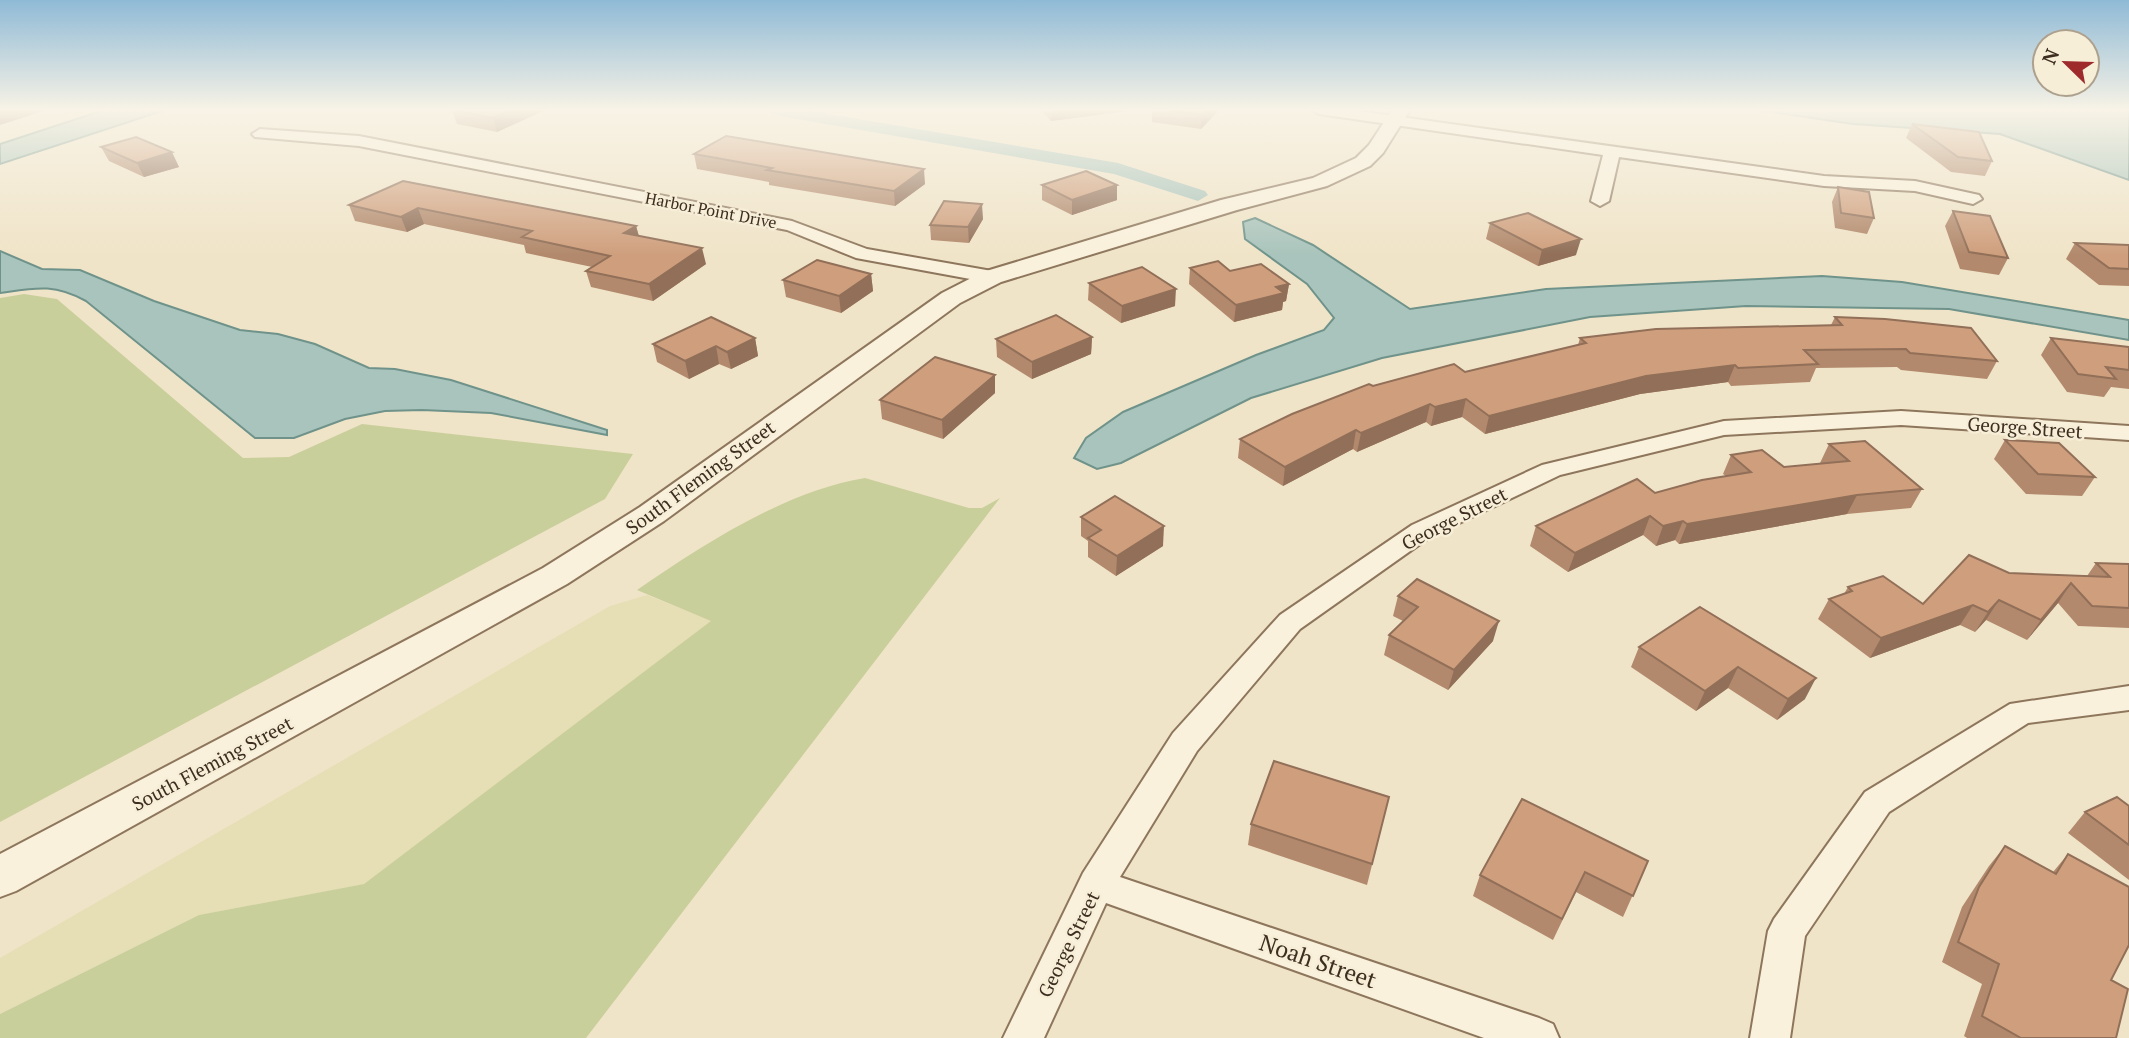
<svg xmlns="http://www.w3.org/2000/svg" width="2129" height="1038" viewBox="0 0 2129 1038" font-family="'PT Serif',serif">
  <style>
    .farmland { fill: #e6deb5 }
    .green { fill: #c9cf9b }
    .water { fill: #a9c4bc; stroke: #6f938a; stroke-width: 2 }
    .lines { fill: none; stroke-linecap: round; stroke-linejoin: round }
    .canal { fill: #a9c4bc; fill-rule: evenodd }
    .minor-casing { stroke: #8d765c; stroke-width: 4 }
    .tertiary-casing { stroke: #8d765c; stroke-width: 4 }
    .minor { fill: #faf1dc; fill-rule: evenodd }
    .tertiary { fill: #faf1dc; fill-rule: evenodd }
    .wall { fill: #b2896c }
    .shaded-wall { fill: #916f58 }
    .building { fill: #cf9f7d; stroke: #916f58; stroke-width: 2 }
    .labels { text-anchor: middle; dominant-baseline: central; stroke-width: 5; stroke-linejoin: round; paint-order: stroke }
    .far-street-label { font-size: 16px; fill: #3d2e20; stroke: #f7eed8 }
    .street-label { font-size: 19px; fill: #3d2e20; stroke: #f7eed8 }
    .near-street-label { font-size: 23px; fill: #3d2e20; stroke: #f7eed8 }
  </style>
  <rect width="100%" height="100%" fill="#f0e4c8"/>
  <path class="farmland" d="M647,595l65,26 -348,263 -165,31 -199,99v-56l610,-352z"/>
  <g class="green">
    <path d="M24,294l33,5 186,159 46,-1 73,-33 271,30 -28,45 -605,323v-524z"/>
    <path d="M865,478l104,30h13l18,-10 -414,540h-586v-24l199,-99 165,-31 347,-263 -74,-31c66,-45 148,-99 228,-112z"/>
  </g>
  <g class="water">
    <path d="M104,110h61l-165,54v-20z"/>
    <path d="M1758,110h371v70l-129,-46 -147,-10z"/>
    <path d="M1255,218l58,27 97,64 136,-20 276,-13 80,6 227,38v20l-180,-31 -203,-3 -156,11 -208,41 -131,40 -130,65 -24,6 -23,-11 12,-20 37,-26 133,-57 68,-25 10,-12 -27,-34 -62,-45 -2,-17z"/>
    <path d="M0,251l42,18 38,1 74,31 86,29 38,4 37,10 54,24 26,1 56,11 156,50v5l-116,-22 -69,-3 -37,1 -40,8 -51,19h-39l-169,-137c-33,-18 -51,-13 -86,-8z"/>
  </g>
  <g class="lines">
    <path class="canal" d="M765,110h40l313,53 87,28 3,4 -10,6 -84,-27 -340,-59z"/>
    <g class="minor-casing">
      <g id="minor">
        <path d="M1312,110h39l473,66 91,5 64,14 3,4 -9,5 -58,-13 -91,-5 -205,-29 -10,44 -9,5 -9,-5 12,-46 -284,-41z"/>
        <path d="M260,129l99,7 433,85 75,28 125,22 10,6 -10,6 -136,-25 -69,-28 -428,-84 -104,-9 -3,-3z"/>
        <path d="M1901,411l228,15v14l-228,-15 -177,10 -164,40 -130,62 -130,92 -103,122 -77,126 419,141 14,6 6,14h-75l-378,-135 -62,135h-41l80,-165 90,-140 107,-118 132,-90 130,-60 182,-44z"/>
        <path d="M2129,686v24l-101,13 -139,89 -84,124 -15,102h-40l18,-107 6,-12 91,-127 145,-88z"/>
      </g>
    </g>
    <g class="tertiary-casing">
      <path id="tertiary" d="M1392,110h18l-27,43 -13,13 -43,20 -90,24 -236,72 -41,21 -296,218 -97,63 -551,307 -16,6v-43l543,-286 97,-61 302,-214 41,-21 238,-72 92,-22 43,-20 13,-13z"/>
    </g>
    <use href="#minor" class="minor"/>
    <use href="#tertiary" class="tertiary"/>
  </g>
  <g class="wall">
    <path d="M452,110h93l-48,22 -40,-8z"/>
    <path d="M1041,110h86v1l-76,10z"/>
    <path d="M1152,110h67l-18,19 -49,-7z"/>
    <path d="M1912,124l80,37 -7,15 -34,-4 -45,-34z"/>
    <path d="M101,147l78,20 -35,10 -35,-16z"/>
    <path d="M694,154l231,30 -30,22 -126,-21v-3l-72,-13z"/>
    <path d="M403,181l233,45 3,10 67,28 -53,37 -62,-14 -5,-16 6,-4 -66,-14 -2,-8 -100,-21 -17,8 -52,-11 -6,-16z"/>
    <path d="M1042,185h75v15l-45,15 -30,-15z"/>
    <path d="M1838,187l36,31 -7,16 -32,-6 -3,-26z"/>
    <path d="M1953,211l55,47 -9,17 -39,-6 -15,-43z"/>
    <path d="M983,219l-14,24 -38,-3 -1,-15z"/>
    <path d="M1490,223l86,32 -38,11 -52,-27z"/>
    <path d="M2075,243l54,2v41l-30,-1 -33,-26z"/>
    <path d="M1190,268l40,3 59,13 -3,17 -3,1 -1,8 -48,12 -45,-38z"/>
    <path d="M871,274l2,17 -32,22 -55,-16 -3,-17z"/>
    <path d="M1089,283l86,23 -54,17 -33,-23z"/>
    <path d="M1835,317l162,44 -10,18 -86,-9 -4,-3 -81,1 -6,14 -79,4 -3,-4 -88,12 -155,40 -23,-17 -31,9 -5,-4 -69,30 -4,-3 -70,37 -45,-28 2,-19 133,-53 92,-14 113,-27 2,-7 251,-13z"/>
    <path d="M1092,337l-1,17 -59,25 -35,-22 -1,-18z"/>
    <path d="M755,338l3,18 -27,13 -12,-5 -30,15 -32,-17 -4,-18z"/>
    <path d="M2051,338l78,9v42l-18,-2 -7,10 -37,-5 -26,-37z"/>
    <path d="M995,393l-52,46 -61,-20 -2,-19z"/>
    <path d="M2005,440l90,37 -13,19 -56,-2 -32,-35z"/>
    <path d="M1829,444l93,45 -11,19 -64,6 -168,30 -4,-4 -19,6 -13,-11 -75,37 -38,-26 6,-20 119,-33 71,-17 -3,-2 8,-19 53,12 37,-3 -1,-1z"/>
    <path d="M1081,517l82,29 -47,30 -28,-19v-16l-7,-5z"/>
    <path d="M2096,563l33,1v64l-51,-2 -20,-23 -31,37 -41,-20 -11,12 -15,-7 -90,33 -52,-39 11,-20 15,-5 4,-7 75,17 86,-31 78,3z"/>
    <path d="M1398,596l95,45 -45,49 -64,-35 5,-20 14,-14 -10,-5z"/>
    <path d="M1700,607l105,92 -28,21 -49,-32 -32,23 -65,-44 8,-20z"/>
    <path d="M1389,797l-22,88 -119,-40 3,-21z"/>
    <path d="M2129,806v74l-61,-47 17,-21z"/>
    <path d="M2005,846l48,26 15,-18 43,126 5,58h-149l-3,-2 18,-52 -40,-22 20,-55 27,-41z"/>
    <path d="M1648,861l-25,56 -47,-25 -23,48 -80,-44 7,-21z"/>
  </g>
  <g class="shaded-wall">
    <path d="M0,110h47l-47,15z"/>
    <path d="M510,110h35l-48,22 -4,-14z"/>
    <path d="M1051,110h76v1l-76,10z"/>
    <path d="M1207,110h12l-18,19 1,-14z"/>
    <path d="M172,152l7,15 -35,10 -7,-14z"/>
    <path d="M924,169l1,15 -30,22 -1,-15z"/>
    <path d="M1117,185v15l-45,15v-15z"/>
    <path d="M982,204l1,15 -14,24 -1,-16z"/>
    <path d="M418,208l6,16 -17,8 -6,-15z"/>
    <path d="M636,226l4,15 -16,-8z"/>
    <path d="M1581,239l-5,16 -38,11 4,-16z"/>
    <path d="M702,248l4,16 -53,37 -4,-17z"/>
    <path d="M871,274l2,17 -32,22 -2,-17z"/>
    <path d="M1289,284l-3,17 -3,1 -1,8 -48,12 2,-17 40,-18z"/>
    <path d="M1176,289l-1,17 -54,17 1,-17z"/>
    <path d="M1092,337l-1,17 -59,25v-17z"/>
    <path d="M755,338l3,18 -27,13 -4,-17z"/>
    <path d="M716,346l3,18 -30,15 -4,-18z"/>
    <path d="M1735,365l-7,17 -88,12 -155,40 4,-18 157,-40z"/>
    <path d="M995,375v18l-52,46 -1,-19z"/>
    <path d="M1466,399l-4,18 -31,9 4,-19z"/>
    <path d="M1430,404l-4,18 -69,30 4,-19z"/>
    <path d="M1356,430l-3,19 -70,37 2,-19z"/>
    <path d="M1857,495l-10,19 -168,30 8,-20z"/>
    <path d="M1650,516l-7,19 -75,37 7,-19z"/>
    <path d="M1683,521l-8,19 -19,6 7,-20z"/>
    <path d="M1164,526l-1,20 -47,30 1,-20z"/>
    <path d="M2071,583l-13,20 -31,37 14,-20z"/>
    <path d="M1999,600l-13,20 -11,12 13,-20z"/>
    <path d="M1973,605l-13,20 -90,33 11,-20z"/>
    <path d="M1499,621l-6,20 -45,49 6,-20z"/>
    <path d="M1738,667l-10,21 -32,23 9,-20z"/>
    <path d="M1816,678l-11,21 -28,21 11,-21z"/>
  </g>
  <g class="building">
    <path d="M452,110h58l-17,8z"/>
    <path d="M1166,110h41l-5,5z"/>
    <path d="M1912,124l67,8 13,29 -34,-4z"/>
    <path d="M726,136l198,33 -30,22 -127,-21 5,-2 -78,-14z"/>
    <path d="M136,137l36,15 -35,11 -36,-16z"/>
    <path d="M1086,171l31,14 -45,15 -30,-15z"/>
    <path d="M403,181l233,45 -12,7 78,15 -53,36 -63,-13 24,-15 -88,-19 10,-6 -114,-23 -17,9 -52,-12z"/>
    <path d="M1838,187l31,5 5,26 -33,-5z"/>
    <path d="M944,201l38,3 -14,23 -38,-2z"/>
    <path d="M1953,211l37,5 18,42 -39,-6z"/>
    <path d="M1528,213l53,26 -39,11 -52,-27z"/>
    <path d="M2075,243l54,2v24l-20,-1z"/>
    <path d="M817,260l54,14 -32,22 -56,-16z"/>
    <path d="M1218,261l12,10 31,-7 28,20 -13,3 8,6 -48,12 -46,-37z"/>
    <path d="M1142,267l34,22 -54,17 -33,-23z"/>
    <path d="M1056,315l36,22 -60,25 -36,-23z"/>
    <path d="M711,317l44,21 -28,14 -11,-6 -31,15 -32,-17z"/>
    <path d="M1835,317l50,2 86,9 26,33 -87,-8 -4,-4 -102,1 14,14 -80,4 -3,-3 -89,11 -157,40 -23,-17 -31,8 -5,-3 -69,29 -5,-3 -71,37 -45,-28 52,-25 77,-30 4,2 81,-22 11,8 121,-29 -6,-5 76,-9 186,-4z"/>
    <path d="M2051,338l78,9v23l-23,-3 10,12 -38,-5z"/>
    <path d="M935,357l60,18 -53,45 -62,-20z"/>
    <path d="M2005,440l54,3 36,34 -57,-3z"/>
    <path d="M1865,441l57,48 -65,6 -170,29 -4,-3 -20,5 -13,-10 -75,37 -39,-27 101,-47 18,14 47,-13 49,-8 -20,-17 31,-5 22,17 65,-6 -20,-17z"/>
    <path d="M1115,496l49,30 -47,30 -29,-18 13,-8 -20,-13z"/>
    <path d="M1969,555l40,18 101,4 -14,-14 33,1v44l-37,-2 -21,-23 -30,37 -42,-20 -11,12 -15,-7 -92,33 -52,-39 23,-8 -4,-4 35,-11 40,28z"/>
    <path d="M1417,579l82,42 -45,49 -65,-35 29,-28 -20,-11z"/>
    <path d="M1700,607l116,71 -28,21 -50,-32 -33,24 -66,-44z"/>
    <path d="M1274,761l115,36 -17,67 -121,-40z"/>
    <path d="M2117,797l12,9v39l-44,-33z"/>
    <path d="M1522,799l126,62 -15,35 -48,-24 -23,47 -82,-44z"/>
    <path d="M2005,846l51,28 12,-20 61,33v58l-18,35 17,9 -12,49h-95l-39,-22 17,-52 -41,-22 21,-55z"/>
  </g>
  <linearGradient id="sky" x2="0" y2="1"><stop stop-color="#8fbad6"/><stop offset="0.43" stop-color="#f8f3e6"/><stop offset="1" stop-color="#f8f3e6" stop-opacity="0"/></linearGradient>
  <rect width="2129" height="255" fill="url(#sky)"/>
  <g class="labels">
    <g class="far-street-label">
      <text transform="translate(711 210) rotate(11)">Harbor Point Drive</text>
    </g>
    <g class="street-label">
      <text transform="translate(2025 427) rotate(4)">George Street</text>
      <text transform="translate(700 477) rotate(-36)">South Fleming Street</text>
      <text transform="translate(1454 518) rotate(-27)">George Street</text>
      <text transform="translate(212 763) rotate(-28)">South Fleming Street</text>
      <text transform="translate(1068 944) rotate(-64)">George Street</text>
    </g>
    <g class="near-street-label">
      <text transform="translate(1318 961) rotate(19)">Noah Street</text>
    </g>
  </g>
  <g transform="translate(2066 63) rotate(293)"><circle r="33" fill="#f7eed8" stroke="#ada18e" stroke-width="2"/>
  <path d="M0-5L12 26L0 18L-12 26Z" fill="#9e2a2b"/>
  <text y="-10" font-size="19" font-weight="bold" text-anchor="middle" fill="#3d2e20">N</text>
  </g>
</svg>
